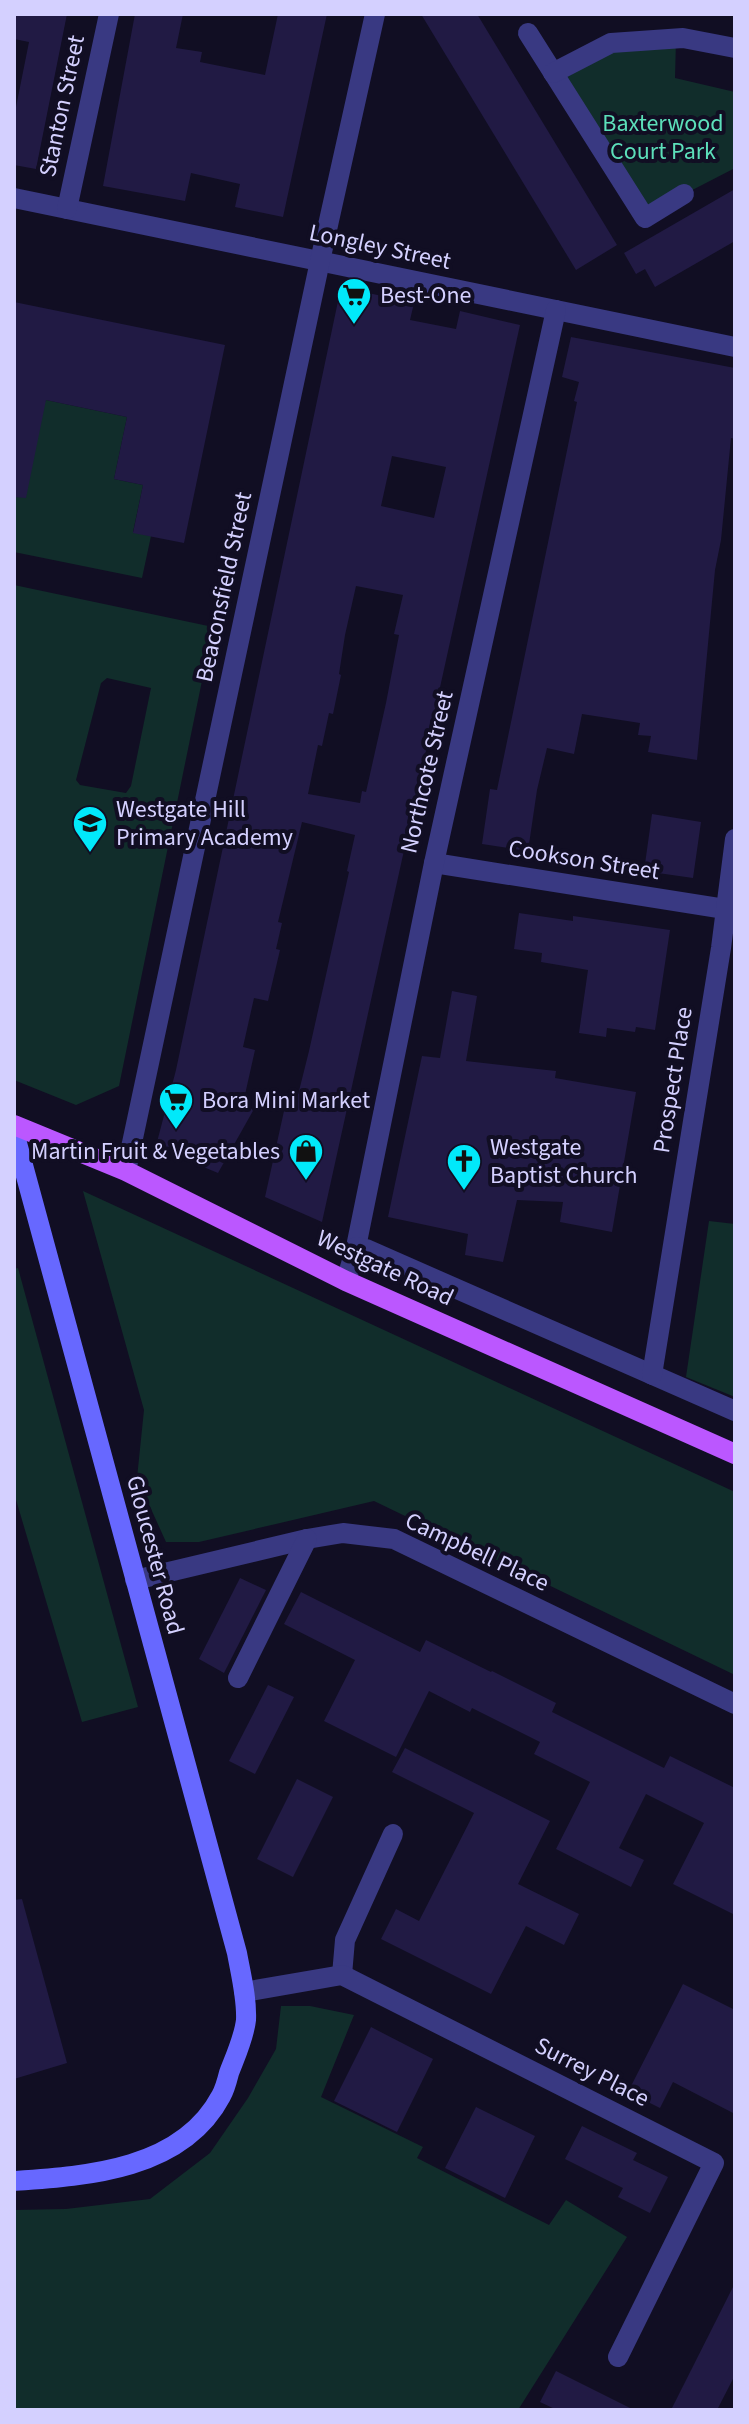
<svg xmlns="http://www.w3.org/2000/svg" width="749" height="2424" viewBox="0 0 749 2424" font-family="'Source Sans 3',sans-serif">
  <style>
    .green { fill: #112d2b; fill-rule: evenodd }
    .building { fill: #211a44; fill-rule: evenodd }
    .lines { fill: none; stroke-linecap: round; stroke-linejoin: round }
    .street { stroke: #393982; stroke-width: 20 }
    .secondary { stroke: #6768ff; stroke-width: 20 }
    .primary { stroke: #bb57ff; stroke-width: 20 }
    .labels { text-anchor: middle; dominant-baseline: central; stroke-width: 8; stroke-linejoin: round; paint-order: stroke }
    .street-label { font-size: 24px; fill: #d4d0ff; stroke: #110e23 }
    .park-label { font-size: 24px; fill: #5cdfba; stroke: #110e23 }
    .poi-label { font-size: 24px; fill: #d4d0ff; stroke: #110e23; text-anchor: start }
  </style>
  <rect width="100%" height="100%" fill="#110e23"/>
  <g class="green">
    <path d="M676,40l-1,38 60,14v76l-97,50 -76,-138 46,-28z"/>
    <path d="M46,400l81,17 -13,62 29,6 -10,47 18,4 -9,42 -128,-26v-89z"/>
    <path d="M14,585l199,42 -94,459 -43,19 -62,-25zM107,678l44,10 -20,98 -5,7 -46,-8 -4,-5 25,-97z"/>
    <path d="M83,1191l652,301v183l-361,-174 -175,41h-33l-29,-64 7,-68z"/>
    <path d="M709,1221l26,3v173l-49,-20z"/>
    <path d="M18,1268l120,439 -56,15 -68,-229v-224z"/>
    <path d="M281,2006h29l44,9 -33,82 102,50 -6,11 132,67 17,-25 61,37 -109,173h-504v-200l52,-1 84,-10 60,-46 38,-55 28,-49z"/>
  </g>
  <g class="building">
    <path d="M14,14h53l-31,155 -22,-4v-48l15,-75 -15,-3z"/>
    <path d="M135,14h48l-7,34 26,4 -2,10 65,13 13,-61h49l-44,203 -48,-10 5,-23 -49,-11 -6,28 -82,-15z"/>
    <path d="M421,14h56l140,231 -41,25z"/>
    <path d="M735,189v52l-80,46 -10,-18 -9,5 -12,-21z"/>
    <path d="M341,287l73,16 -4,17 46,9 4,-18 60,14 -198,897 -57,-25 19,-86h10l15,-60 40,-179 -2,-1 8,-36 -53,-13 -24,100 4,1 -6,26 4,1 -12,51 -14,-3 -11,49 12,3 -13,58 12,1 -36,64 -29,-12 -32,-19 19,-72zM392,456l54,11 -12,51 -53,-12zM356,586l47,9 -9,39 5,1 -13,68 -20,89 -4,-1 -2,12 -52,-9 10,-49 4,1 7,-33 4,1 8,-39 -2,-1 6,-39z"/>
    <path d="M14,302l211,43 -41,198 -51,-10 10,-48 -29,-6 13,-62 -81,-17 -20,98 -12,-1z"/>
    <path d="M571,337l164,31v71l-4,-1 -10,102 -6,30 -18,190 -49,-8 3,-16 -13,-1 2,-12 -58,-9 -8,40 -27,-6 -10,42 -9,61 -46,-7 8,-55 7,1 80,-388 -3,-1 5,-19 -17,-5z"/>
    <path d="M652,814l49,8 -8,56 -49,-7z"/>
    <path d="M519,913l54,8v-5l97,14 -15,100 -19,-3 -1,5 -28,-4 -1,9 -27,-4 9,-63 -47,-8 1,-9 -28,-4z"/>
    <path d="M452,991l25,5 -11,65 90,10 -1,7 81,14 -24,140 -52,-10 3,-20 -46,-2 -14,62 -38,-7 3,-21 -80,-17 34,-161 18,2z"/>
    <path d="M240,1578l26,12 -42,83 -25,-14z"/>
    <path d="M301,1592l119,60 6,-12 65,32 1,-1 64,32 -4,9 112,56 6,-12 65,32v127l-62,-31 31,-61 -58,-29 -27,54 25,12 -13,27 -75,-38 34,-67 -56,-28 6,-12 -68,-34 -2,4 -41,-21 -33,66 -72,-36 31,-61 -71,-36z"/>
    <path d="M268,1685l26,12 -39,77 -26,-13z"/>
    <path d="M405,1748l145,73 -32,63 61,30 -15,31 -38,-19 -35,68 -110,-55 15,-30 23,12 55,-108 -82,-41z"/>
    <path d="M297,1779l36,18 -40,80 -36,-18z"/>
    <path d="M22,1899l45,164 -53,16v-179z"/>
    <path d="M683,1984l52,26v104l-62,-32 -13,26 -32,-16z"/>
    <path d="M371,2027l62,32 -36,73 -63,-31z"/>
    <path d="M476,2107l59,29 -30,62 -60,-30z"/>
    <path d="M582,2126l55,27 -4,7 35,17 -18,36 -32,-16 5,-9 -58,-29z"/>
    <path d="M735,2283v92l-18,35h-46z"/>
    <path d="M556,2371l78,39h-77l-17,-8z"/>
  </g>
  <g class="lines">
    <g class="street">
      <path d="M528,33l117,185 39,-24"/>
      <path d="M553,73l58,-30 72,-5 52,10"/>
      <path d="M14,198l721,149"/>
      <path d="M67,209l42,-195"/>
      <path d="M434,863l291,46"/>
      <path d="M126,1171l194,-910 55,-247"/>
      <path d="M356,1247l78,-384 122,-553"/>
      <path d="M346,1281l10,-34 10,2 369,162"/>
      <path d="M652,1375l69,-427 14,-109"/>
      <path d="M135,1580l172,-41 36,-6 51,6 341,165"/>
      <path d="M238,1678l69,-139"/>
      <path d="M342,1975l3,-35 48,-106"/>
      <path d="M244,1992l98,-17 372,188 -96,194"/>
    </g>
    <path class="secondary" d="M14,1132l223,821c4,22 10,45 9,67 -2,18 -11,37 -17,53 -2,8 -4,16 -8,23 -39,74 -134,80 -207,85"/>
    <path class="primary" d="M14,1125l112,46 220,110 389,173"/>
  </g>
  <defs>
    <g id="supermarket-pin" transform="scale(1.8)"><path d="M0 17L-7.5 6A9.5 9.5 0 1 1 7.5 6Z" fill="#01e9fa" stroke="#110e23"/><path d="M-6-5.5h2.5l.6 2H6L4.5 2H-2.5L-4.4-4H-6ZM-1.5 3.2a1.3 1.3 0 1 0 .1 0ZM3 3.2a1.3 1.3 0 1 0 .1 0Z" fill="#111"/></g>
    <g id="school-pin" transform="scale(1.8)"><path d="M0 17L-7.5 6A9.5 9.5 0 1 1 7.5 6Z" fill="#01e9fa" stroke="#110e23"/><path d="M0-5L7-2L0 1L-7-2ZM-4 1L0 2.5L4 1V4Q0 6-4 4Z" fill="#111"/></g>
    <g id="shop-pin" transform="scale(1.8)"><path d="M0 17L-7.5 6A9.5 9.5 0 1 1 7.5 6Z" fill="#01e9fa" stroke="#110e23"/><path d="M-5-2.5h2.3a2.7 3.5 0 0 1 5.4 0H5L5.5 6h-11ZM-1.5-2.5h3a1.5 2.3 0 0 0-3 0Z" fill="#111"/></g>
    <g id="church-pin" transform="scale(1.8)"><path d="M0 17L-7.5 6A9.5 9.5 0 1 1 7.5 6Z" fill="#01e9fa" stroke="#110e23"/><path d="M-1.2-6h2.4v3.5h3.3v2.4h-3.3V6h-2.4V-.1h-3.3v-2.4h3.3Z" fill="#111"/></g>
  </defs>
  <g fill-rule="evenodd">
    <use href="#supermarket-pin" x="354" y="295"/>
    <use href="#school-pin" x="90" y="823"/>
    <use href="#supermarket-pin" x="176" y="1100"/>
    <use href="#shop-pin" x="306" y="1151"/>
    <use href="#church-pin" x="464" y="1161"/>
  </g>
  <g class="labels">
    <g class="street-label">
      <text transform="translate(62 106) rotate(-78)">Stanton Street</text>
      <text transform="translate(380 247) rotate(12)">Longley Street</text>
      <text transform="translate(224 587) rotate(-78)">Beaconsfield Street</text>
      <text transform="translate(427 772) rotate(-77)">Northcote Street</text>
      <text transform="translate(584 860) rotate(9)">Cookson Street</text>
      <text transform="translate(673 1080) rotate(-81)">Prospect Place</text>
      <text transform="translate(385 1268) rotate(25)">Westgate Road</text>
      <text transform="translate(477 1552) rotate(25)">Campbell Place</text>
      <text transform="translate(155 1555) rotate(75)">Gloucester Road</text>
      <text transform="translate(592 2072) rotate(27)">Surrey Place</text>
    </g>
    <g class="park-label">
      <text x="663" y="123">Baxterwood<tspan x="663" dy="28">Court Park</tspan></text>
    </g>
    <g class="poi-label">
      <text x="380" y="295">Best-One</text>
      <text x="116" y="809">Westgate Hill<tspan x="116" dy="28">Primary Academy</tspan></text>
      <text x="202" y="1100">Bora Mini Market</text>
      <text x="490" y="1147">Westgate<tspan x="490" dy="28">Baptist Church</tspan></text>
      <text x="280" y="1151" text-anchor="end">Martin Fruit &amp; Vegetables</text>
    </g>
  </g>
  <rect width="749" height="2424" fill="none" stroke="#d4d0ff" stroke-width="32"/>
</svg>
